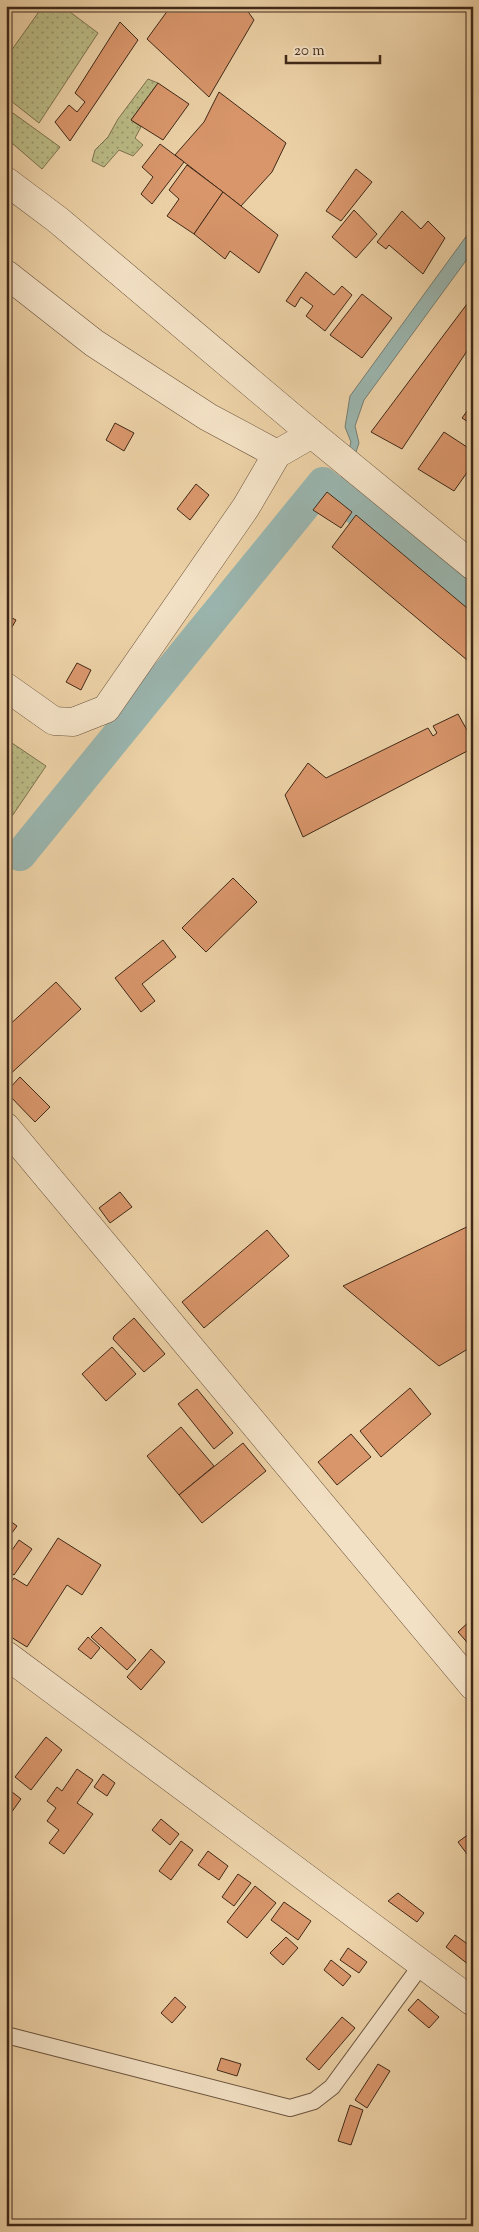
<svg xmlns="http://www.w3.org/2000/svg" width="479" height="2232" viewBox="0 0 479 2232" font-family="'Sorts Mill Goudy',serif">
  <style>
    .green { fill: url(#green-dots); stroke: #7d724e }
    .water { fill: #9ab5ae; stroke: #767d72 }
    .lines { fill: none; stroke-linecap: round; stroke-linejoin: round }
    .canal { stroke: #9ab5ae; stroke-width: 32 }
    .building { fill: #d9966b; stroke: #402918 }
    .service-casing { stroke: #6b533c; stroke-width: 18 }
    .minor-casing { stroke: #6b533c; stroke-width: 29 }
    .tertiary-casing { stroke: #6b533c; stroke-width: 29 }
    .service { stroke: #f3e1c5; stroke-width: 16 }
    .minor { stroke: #f3e1c5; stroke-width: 28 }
    .tertiary { stroke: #f3e1c5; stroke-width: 28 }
  </style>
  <defs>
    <pattern id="green-dots" width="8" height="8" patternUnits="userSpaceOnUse" patternTransform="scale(1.25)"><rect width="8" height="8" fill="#baba85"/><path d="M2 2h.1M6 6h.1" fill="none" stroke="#99976c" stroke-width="1.8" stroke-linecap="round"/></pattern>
  </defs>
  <rect width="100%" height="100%" fill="#ecd1a6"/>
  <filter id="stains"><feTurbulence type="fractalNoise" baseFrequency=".004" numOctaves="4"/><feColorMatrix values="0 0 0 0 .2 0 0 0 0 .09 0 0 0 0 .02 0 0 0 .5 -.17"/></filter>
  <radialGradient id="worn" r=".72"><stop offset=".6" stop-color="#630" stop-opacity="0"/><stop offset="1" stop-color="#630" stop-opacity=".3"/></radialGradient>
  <g class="green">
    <path d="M43,6h19l36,27 -59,90 -33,-26v-39z"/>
    <path d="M148,79l10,4 -27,37 10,7 -6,11 8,7 -10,11 -14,-6 -15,17 -12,-6 3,-11 13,-13 10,-18z"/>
    <path d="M6,108l54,39 -18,22 -36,-31z"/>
    <path d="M6,739l40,27 -40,59z"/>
  </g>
  <path class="water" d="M473,227v24l-109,149 -9,26 4,17 -14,42 -5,-2 11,-41 -6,-15 5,-31z"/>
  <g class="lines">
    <path class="canal" d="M20,855l303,-372 150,117"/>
  </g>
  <g class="building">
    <path d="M171,6h73l10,14 -45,77 -62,-58z"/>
    <path d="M120,22l18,18 -68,101 -15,-19 14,-17 8,7 8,-10 -10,-9z"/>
    <path d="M158,83l31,21 -26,36 -32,-20z"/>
    <path d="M219,92l67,51 -14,29 -31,34 -66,-51 29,-33z"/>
    <path d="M160,144l24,18 -32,42 -11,-10 12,-17 -11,-10z"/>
    <path d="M187,165l36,27 -29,42 -27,-18 12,-17 -10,-9z"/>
    <path d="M356,169l16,13 -31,39 -15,-10z"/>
    <path d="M223,192l55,43 -19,38 -29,-22 -5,8 -31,-25z"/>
    <path d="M354,210l23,24 -21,24 -24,-21z"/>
    <path d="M402,211l19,18 7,-8 17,17 -22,36 -34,-29 -3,4 -9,-7z"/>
    <path d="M306,272l28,23 8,-9 10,9 -27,36 -19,-15 7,-10 -12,-9 -6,10 -9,-6z"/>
    <path d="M362,294l30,24 -30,40 -32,-23z"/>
    <path d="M473,296v55l-4,-3 -67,101 -31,-17z"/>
    <path d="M473,403v22l-11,-7z"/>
    <path d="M115,423l19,10 -10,18 -18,-11z"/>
    <path d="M444,432l29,19v13l-19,27 -36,-22z"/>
    <path d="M196,484l13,11 -19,25 -13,-11z"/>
    <path d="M327,492l25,20 -11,16 -28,-18z"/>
    <path d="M356,515l117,98v52l-141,-118z"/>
    <path d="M6,615l10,5 -9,16 -1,-1z"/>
    <path d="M77,663l14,7 -10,20 -15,-8z"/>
    <path d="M458,714l15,27v7l-170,89 -18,-42 23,-32 18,15 102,-50 5,8 4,-3 -4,-7z"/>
    <path d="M233,878l24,24 -51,50 -24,-24z"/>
    <path d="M163,940l13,17 -34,27 13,17 -14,11 -26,-34z"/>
    <path d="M56,982l25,27 -75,69v-50z"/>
    <path d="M20,1077l30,30 -15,15 -29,-30z"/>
    <path d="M120,1192l12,15 -22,16 -11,-15z"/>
    <path d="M473,1224v122l-34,20 -96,-80z"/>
    <path d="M267,1230l22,26 -85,72 -22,-26z"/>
    <path d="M134,1318l31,36 -21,18 -31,-33 1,-3z"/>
    <path d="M112,1347l24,27 -30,27 -24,-27z"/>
    <path d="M410,1388l21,26 -50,43 -21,-26z"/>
    <path d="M197,1389l36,44 -19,16 -36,-45z"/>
    <path d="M181,1427l33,39 -35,29 -32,-39z"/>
    <path d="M351,1434l20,23 -34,28 -19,-23z"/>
    <path d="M243,1443l23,28 -64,52 -23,-28z"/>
    <path d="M6,1518l11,8 -11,15z"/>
    <path d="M58,1538l43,27 -19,30 -15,-10 -40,62 -21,-13v-44l8,-12 13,8z"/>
    <path d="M19,1540l13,9 -18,26 -8,-5v-19l4,2z"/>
    <path d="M473,1618v31l-15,-17z"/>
    <path d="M101,1627l35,33 -9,10 -36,-33z"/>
    <path d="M88,1637l12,11 -9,11 -13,-10z"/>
    <path d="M151,1649l14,13 -24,28 -14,-13z"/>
    <path d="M46,1737l16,13 -31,40 -16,-13z"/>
    <path d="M6,1761l6,4 -6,7z"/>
    <path d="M77,1769l16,11 -16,23 16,11 -29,40 -15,-11 10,-13 -12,-9 9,-13 -9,-7 10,-14 5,4z"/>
    <path d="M103,1774l12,9 -8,13 -13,-9z"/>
    <path d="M7,1788l14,11 -15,21v-30z"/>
    <path d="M161,1819l18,15 -9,11 -18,-15z"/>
    <path d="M473,1831v31l-15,-20z"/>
    <path d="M181,1841l12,9 -22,30 -12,-9z"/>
    <path d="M208,1851l20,15 -9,14 -21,-15z"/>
    <path d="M238,1874l13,9 -17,23 -12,-9z"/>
    <path d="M255,1886l21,17 -29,35 -20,-16z"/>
    <path d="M398,1893l26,20 -7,9 -29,-21z"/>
    <path d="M284,1902l27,19 -13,19 -27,-20z"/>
    <path d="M455,1935l18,13v20l-27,-21z"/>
    <path d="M286,1937l12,11 -15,17 -13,-12z"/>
    <path d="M348,1948l19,14 -8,11 -19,-13z"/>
    <path d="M331,1960l20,16 -8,10 -19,-16z"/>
    <path d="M175,1997l11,10 -14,16 -11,-10z"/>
    <path d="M418,1999l21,18 -10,11 -21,-18z"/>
    <path d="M342,2017l13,11 -36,42 -13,-11z"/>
    <path d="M221,2058l20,6 -4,12 -20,-6z"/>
    <path d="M378,2064l12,7 -23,37 -12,-8z"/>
    <path d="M350,2105l13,5 -12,35 -13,-4z"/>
  </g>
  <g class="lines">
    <g class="service-casing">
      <path id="service" d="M6,2035l284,73 24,-7 18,-14 90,-123"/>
    </g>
    <g class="minor-casing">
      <g id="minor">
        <path d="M6,687l48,34 19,1 33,-13 140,-202 31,-53 35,-20"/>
        <path d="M6,1127l467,559"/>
        <path d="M6,1655l467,347"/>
      </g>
    </g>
    <g class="tertiary-casing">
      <g id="tertiary">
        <path d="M6,181l52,39 254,214 161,132"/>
        <path d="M6,274l88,69 114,74 69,37"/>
      </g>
    </g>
    <use href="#service" class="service"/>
    <use href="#minor" class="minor"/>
    <use href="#tertiary" class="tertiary"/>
  </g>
  <rect width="479" height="2232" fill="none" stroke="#ecd1a6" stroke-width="25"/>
  <rect x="8" y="8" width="464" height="2217" fill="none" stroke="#402918" stroke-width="2.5"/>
  <rect x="12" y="12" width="454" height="2207" fill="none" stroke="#402918"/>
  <path d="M286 55v8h94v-8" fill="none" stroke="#402918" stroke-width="2.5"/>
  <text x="294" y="55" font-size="15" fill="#402918" stroke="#f3e1c5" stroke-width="4" paint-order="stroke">20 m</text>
  <rect width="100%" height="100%" filter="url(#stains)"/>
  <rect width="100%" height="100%" fill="url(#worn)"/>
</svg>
